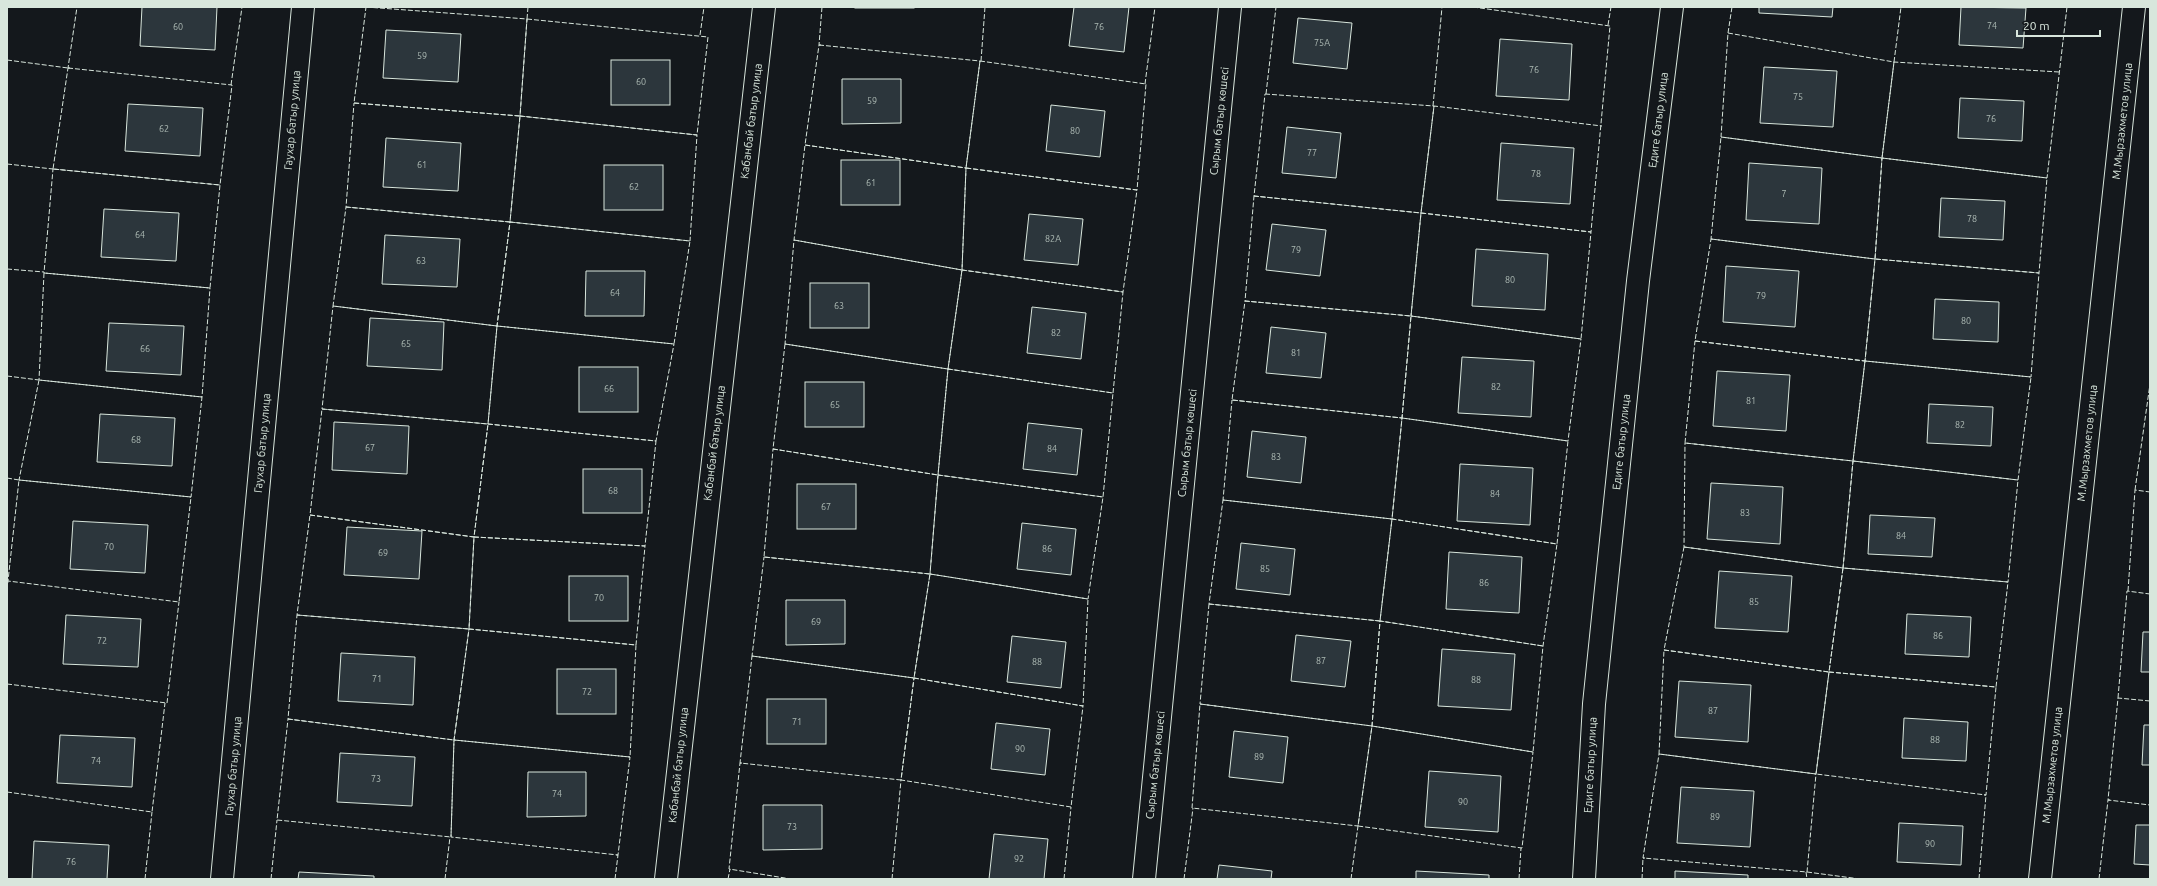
<svg xmlns="http://www.w3.org/2000/svg" width="2157" height="886" viewBox="0 0 2157 886" font-family="Ubuntu,sans-serif">
  <style>
    .building { fill: #2c363c; stroke: #d8e6dc }
    .lines { fill: none; stroke-linecap: round; stroke-linejoin: round }
    .street-casing { stroke: #d8e6dc; stroke-width: 24 }
    .street { stroke: #14181c; stroke-width: 22 }
    .fence { stroke: #d8e6dc; stroke-width: 1; stroke-dasharray: 5 2; stroke-linecap: butt }
    .labels { text-anchor: middle; dominant-baseline: central; stroke-width: 3; stroke-linejoin: round; paint-order: stroke }
    .number-label { font-size: 9px; fill: #adbab4 }
    .street-label { font-size: 11px; fill: #d8e6dc; stroke: #14181c }
  </style>
  <rect width="100%" height="100%" fill="#14181c"/>
  <g class="building">
    <path d="M142,7h75l-2,43 -75,-4z"/>
    <rect x="855" y="7" width="59" height="1"/>
    <path d="M1074,7h55l-5,45 -55,-6z"/>
    <path d="M1759,7h74l-1,10 -73,-4z"/>
    <path d="M1961,7l65,1 -3,40 -64,-3z"/>
    <path d="M1298,18l54,5 -5,46 -54,-6z"/>
    <path d="M386,30l75,4 -3,48 -75,-4z"/>
    <path d="M1500,39l72,5 -3,56 -73,-4z"/>
    <rect x="611" y="60" width="59" height="45"/>
    <path d="M1764,67l73,4 -4,56 -73,-4z"/>
    <path d="M842,79h59v44l-59,1z"/>
    <path d="M1960,98l64,3 -2,40 -64,-3z"/>
    <path d="M128,104l75,4 -3,48 -75,-5z"/>
    <path d="M1051,105l54,6 -5,46 -54,-6z"/>
    <path d="M1287,127l54,6 -5,45 -54,-5z"/>
    <path d="M386,138l75,5 -3,48 -75,-4z"/>
    <path d="M1501,143l73,5 -4,56 -73,-4z"/>
    <rect x="841" y="160" width="59" height="45"/>
    <path d="M1749,163l73,5 -3,56 -73,-4z"/>
    <rect x="604" y="165" width="59" height="45"/>
    <path d="M1941,198l64,3 -2,39 -64,-3z"/>
    <path d="M104,209l75,4 -3,48 -75,-4z"/>
    <path d="M1029,214l54,5 -5,46 -54,-5z"/>
    <path d="M1272,224l54,6 -6,46 -54,-6z"/>
    <path d="M385,235l75,4 -3,48 -75,-3z"/>
    <path d="M1476,249l72,5 -3,56 -73,-4z"/>
    <path d="M1726,266l73,5 -4,56 -72,-5z"/>
    <path d="M586,271h59l-1,45h-59z"/>
    <rect x="810" y="283" width="59" height="45"/>
    <path d="M1935,299l64,3 -1,40 -65,-3z"/>
    <path d="M1032,307l54,6 -5,46 -54,-6z"/>
    <path d="M370,318l74,4 -2,48 -75,-4z"/>
    <path d="M109,323l75,3 -3,49 -75,-4z"/>
    <path d="M1271,327l55,6 -5,45 -55,-5z"/>
    <path d="M1462,357l72,4 -3,56 -73,-4z"/>
    <rect x="579" y="367" width="59" height="45"/>
    <path d="M1717,371l73,4 -4,56 -73,-5z"/>
    <rect x="805" y="382" width="59" height="45"/>
    <path d="M1929,404l64,3 -2,39 -64,-3z"/>
    <path d="M100,414l75,4 -3,48 -75,-4z"/>
    <path d="M334,422l75,4 -2,48 -75,-4z"/>
    <path d="M1028,423l54,6 -5,46 -54,-6z"/>
    <path d="M1252,431l54,6 -5,46 -54,-6z"/>
    <path d="M1460,464l73,4 -3,57 -73,-4z"/>
    <rect x="583" y="469" width="59" height="44"/>
    <path d="M1711,483l72,4 -3,57 -73,-5z"/>
    <rect x="797" y="484" width="59" height="45"/>
    <path d="M1870,515l65,3 -3,39 -64,-3z"/>
    <path d="M73,521l75,4 -3,48 -75,-4z"/>
    <path d="M1022,523l54,6 -5,46 -54,-6z"/>
    <path d="M347,527l75,4 -3,48 -75,-4z"/>
    <path d="M1241,543l54,6 -5,46 -54,-6z"/>
    <path d="M1449,552l73,5 -3,56 -73,-4z"/>
    <path d="M1719,571l73,5 -4,56 -73,-4z"/>
    <rect x="569" y="576" width="59" height="45"/>
    <path d="M786,600h59v44l-59,1z"/>
    <path d="M1907,614l64,3 -2,40 -64,-3z"/>
    <path d="M66,615l75,4 -3,48 -75,-3z"/>
    <path d="M2143,632h7v40h-9z"/>
    <path d="M1296,635l55,6 -6,46 -54,-6z"/>
    <path d="M1012,636l54,6 -5,46 -54,-6z"/>
    <path d="M1442,649l73,5 -4,56 -73,-4z"/>
    <path d="M341,653l74,4 -2,48 -75,-4z"/>
    <rect x="557" y="669" width="59" height="45"/>
    <path d="M1679,681l72,4 -3,57 -73,-5z"/>
    <rect x="767" y="699" width="59" height="45"/>
    <path d="M1904,718l64,4 -2,39 -64,-3z"/>
    <path d="M996,723l54,6 -5,46 -54,-6z"/>
    <path d="M2144,725h6v40h-8z"/>
    <path d="M1234,731l54,6 -5,46 -54,-6z"/>
    <path d="M60,735l75,3 -3,49 -75,-4z"/>
    <path d="M340,753l75,4 -3,49 -75,-4z"/>
    <path d="M1429,771l72,5 -3,56 -73,-5z"/>
    <path d="M528,772h58v44l-59,1z"/>
    <path d="M1681,787l73,4 -4,56 -73,-4z"/>
    <path d="M763,805h59v44l-59,1z"/>
    <path d="M1899,823l64,3 -2,39 -64,-3z"/>
    <path d="M2136,825h14v40l-16,-1z"/>
    <path d="M994,834l54,5 -4,40h-55z"/>
    <path d="M34,841l75,4 -2,34h-75z"/>
    <path d="M1219,865l53,6 -1,8h-54z"/>
    <path d="M1416,871l73,4v4h-73z"/>
    <path d="M1675,871l73,4v4h-73z"/>
    <path d="M299,872l75,4v3h-76z"/>
  </g>
  <g class="lines">
    <g class="street-casing">
      <g id="street">
        <path d="M222,879l81,-872"/>
        <path d="M666,879l98,-872"/>
        <path d="M1144,879l86,-872"/>
        <path d="M1584,879l10,-175 44,-423 34,-274"/>
        <path d="M2040,879l94,-872"/>
      </g>
    </g>
    <use href="#street" class="street"/>
    <g class="fence">
      <path d="M366,7l161,12 -7,97 -166,-13z"/>
      <path d="M528,7l-1,12h2"/>
      <path d="M1473,7l137,19 -19,206 -170,-19 13,-107 168,20"/>
      <path d="M527,19l181,18 -11,98 -177,-19z"/>
      <path d="M1608,25l3,-18"/>
      <path d="M1728,33l166,29 -12,96 -161,-21z"/>
      <path d="M1728,33l4,-26"/>
      <path d="M700,35l4,-28"/>
      <path d="M819,45l161,16 -14,107 -161,-23z"/>
      <path d="M821,45h-2l3,-38"/>
      <path d="M7,60l61,8"/>
      <path d="M980,61l166,23 -9,106 -171,-22z"/>
      <path d="M981,61l4,-54"/>
      <path d="M1894,62l7,-55"/>
      <path d="M68,68l164,17 -12,100 -167,-16z"/>
      <path d="M70,68h-2l9,-61"/>
      <path d="M2059,72l-165,-10 -12,96 165,20 20,-171"/>
      <path d="M1145,84l10,-77"/>
      <path d="M231,85l11,-78"/>
      <path d="M1265,94l169,12 -13,107 -167,-17z"/>
      <path d="M1266,94l10,-87"/>
      <path d="M354,103l166,13 -10,106 -164,-15z"/>
      <path d="M1433,106l9,-99"/>
      <path d="M520,116l177,19 -7,106 -180,-19z"/>
      <path d="M1721,137l161,21 -7,101 -164,-20z"/>
      <path d="M805,145l161,23 -4,102 -168,-30z"/>
      <path d="M1882,158l165,20 -8,95 -164,-14z"/>
      <path d="M7,164l46,5v-2"/>
      <path d="M966,168l171,22 -14,102 -161,-22z"/>
      <path d="M53,169l167,16 -10,103 -166,-15z"/>
      <path d="M1254,196l167,17 -10,103 -166,-15z"/>
      <path d="M346,207l164,15 -13,104 -164,-20z"/>
      <path d="M1421,213l170,19 -10,107 -170,-23z"/>
      <path d="M510,222l180,19 -16,103 -177,-18z"/>
      <path d="M1711,239l164,20 -10,102 -170,-20z"/>
      <path d="M794,240l168,30 -14,99 -163,-25z"/>
      <path d="M1875,259l164,14 -8,104 -166,-16z"/>
      <path d="M7,269l37,3"/>
      <path d="M962,270l161,22 -10,101 -165,-24z"/>
      <path d="M1245,301l166,15 -9,102 -170,-18z"/>
      <path d="M333,306l164,20 -9,98 -166,-15z"/>
      <path d="M1411,316l170,23 -13,102 -166,-23z"/>
      <path d="M497,326l177,18 -18,97 -168,-17z"/>
      <path d="M1695,341l170,20 -12,100 -168,-18z"/>
      <path d="M785,344l163,25 -10,106 -165,-26z"/>
      <path d="M1865,361l166,16 -13,103 -165,-19z"/>
      <path d="M948,369l165,24 -10,104 -165,-22z"/>
      <path d="M7,376l32,4"/>
      <path d="M202,397l-163,-17 5,-107 166,15 -8,109 -11,100 -172,-17 20,-100 163,17"/>
      <path d="M1232,400l170,18 -10,101 -169,-19z"/>
      <path d="M322,409l166,15 -14,113 -164,-22z"/>
      <path d="M1402,418l166,23 -11,103 -165,-25z"/>
      <path d="M488,424l168,17 -11,105 -171,-9z"/>
      <path d="M1685,443l168,18 -10,107 -159,-21z"/>
      <path d="M773,449l165,26 -8,99 -166,-17z"/>
      <path d="M1853,461l165,19 -10,102 -165,-14z"/>
      <path d="M938,475l165,22 -15,102 -158,-25z"/>
      <path d="M7,478l12,2v-2"/>
      <path d="M19,480l172,17 -12,105 -171,-21z"/>
      <path d="M2135,490l15,-106"/>
      <path d="M1223,500l169,19 -12,102 -171,-17z"/>
      <path d="M310,515l164,22 -5,92 -172,-14z"/>
      <path d="M474,537l171,9 -9,99 -167,-16z"/>
      <path d="M1684,547l159,21 -14,104 -165,-22z"/>
      <path d="M764,557l166,17 -16,104 -162,-22z"/>
      <path d="M1843,568l165,14 -12,105 -167,-15z"/>
      <path d="M930,574l158,25 -5,107 -169,-28z"/>
      <path d="M7,590l1,-9"/>
      <path d="M2128,591l7,-101 15,2"/>
      <path d="M1209,604l171,17 -8,105 -172,-22z"/>
      <path d="M297,615l172,14 -15,111 -166,-21z"/>
      <path d="M469,629l167,16 -6,112 -176,-17z"/>
      <path d="M1543,646l-163,-25 -8,105 161,26 10,-106 14,-102 -165,-25 -12,102 163,25"/>
      <path d="M1664,650l165,22 -13,102 -157,-20z"/>
      <path d="M752,656l162,22 -13,102 -161,-17z"/>
      <path d="M1829,672l167,15 -10,108 -170,-21z"/>
      <path d="M914,678l169,28 -12,101 -170,-27z"/>
      <path d="M7,684l160,19 12,-101"/>
      <path d="M2118,698l9,-107 23,3"/>
      <path d="M2150,701l-32,-3 -10,102 42,5"/>
      <path d="M1200,704l172,22 -14,100 -166,-18z"/>
      <path d="M288,719l166,21 -3,97 -174,-17z"/>
      <path d="M1372,726l161,26 -11,96 -164,-22z"/>
      <path d="M454,740l176,17 -12,98 -167,-18z"/>
      <path d="M1659,754l157,20 -9,98 -164,-14z"/>
      <path d="M742,763h-2l-11,106 62,10"/>
      <path d="M7,792l145,20 13,-109"/>
      <path d="M1806,872l1,7"/>
      <path d="M1807,872l53,7"/>
      <path d="M145,879l7,-67"/>
      <path d="M271,879l6,-59"/>
      <path d="M445,879l5,-42"/>
      <path d="M615,879l3,-24h-2"/>
      <path d="M728,879l2,-10"/>
      <path d="M892,879l9,-99"/>
      <path d="M1064,879l7,-72"/>
      <path d="M1184,879l9,-71"/>
      <path d="M1351,879l7,-53"/>
      <path d="M1519,879l2,-31"/>
      <path d="M1642,879l1,-21h2"/>
      <path d="M1979,879l7,-84h-2"/>
      <path d="M2099,879l9,-79h2"/>
    </g>
  </g>
  <g class="labels">
    <g class="number-label">
      <text x="1992" y="26">74</text>
      <text x="178" y="27">60</text>
      <text x="1099" y="27">76</text>
      <text x="1322" y="43">75А</text>
      <text x="422" y="56">59</text>
      <text x="1534" y="70">76</text>
      <text x="641" y="82">60</text>
      <text x="1798" y="97">75</text>
      <text x="872" y="101">59</text>
      <text x="1991" y="119">76</text>
      <text x="164" y="129">62</text>
      <text x="1075" y="131">80</text>
      <text x="1312" y="153">77</text>
      <text x="422" y="165">61</text>
      <text x="1536" y="174">78</text>
      <text x="871" y="183">61</text>
      <text x="634" y="187">62</text>
      <text x="1784" y="194">7</text>
      <text x="1972" y="219">78</text>
      <text x="140" y="235">64</text>
      <text x="1053" y="239">82А</text>
      <text x="1296" y="250">79</text>
      <text x="421" y="261">63</text>
      <text x="1510" y="280">80</text>
      <text x="615" y="293">64</text>
      <text x="1761" y="296">79</text>
      <text x="839" y="306">63</text>
      <text x="1966" y="321">80</text>
      <text x="1056" y="333">82</text>
      <text x="406" y="344">65</text>
      <text x="145" y="349">66</text>
      <text x="1296" y="353">81</text>
      <text x="1496" y="387">82</text>
      <text x="609" y="389">66</text>
      <text x="1751" y="401">81</text>
      <text x="835" y="405">65</text>
      <text x="1960" y="425">82</text>
      <text x="136" y="440">68</text>
      <text x="370" y="448">67</text>
      <text x="1052" y="449">84</text>
      <text x="1276" y="457">83</text>
      <text x="613" y="491">68</text>
      <text x="1495" y="494">84</text>
      <text x="826" y="507">67</text>
      <text x="1745" y="513">83</text>
      <text x="1901" y="536">84</text>
      <text x="109" y="547">70</text>
      <text x="1047" y="549">86</text>
      <text x="383" y="553">69</text>
      <text x="1265" y="569">85</text>
      <text x="1484" y="583">86</text>
      <text x="599" y="598">70</text>
      <text x="1754" y="602">85</text>
      <text x="816" y="622">69</text>
      <text x="1938" y="636">86</text>
      <text x="102" y="641">72</text>
      <text x="1321" y="661">87</text>
      <text x="1037" y="662">88</text>
      <text x="377" y="679">71</text>
      <text x="1476" y="680">88</text>
      <text x="587" y="692">72</text>
      <text x="1713" y="711">87</text>
      <text x="797" y="722">71</text>
      <text x="1935" y="740">88</text>
      <text x="1020" y="749">90</text>
      <text x="1259" y="757">89</text>
      <text x="96" y="761">74</text>
      <text x="376" y="779">73</text>
      <text x="557" y="794">74</text>
      <text x="1463" y="802">90</text>
      <text x="1715" y="817">89</text>
      <text x="792" y="827">73</text>
      <text x="1930" y="844">90</text>
      <text x="1019" y="859">92</text>
      <text x="71" y="862">76</text>
    </g>
    <g class="street-label">
      <text transform="translate(292 120) rotate(-85)">Гаухар батыр улица</text>
      <text transform="translate(1658 120) rotate(-83)">Едиге батыр улица</text>
      <text transform="translate(751 121) rotate(-83)">Кабанбай батыр улица</text>
      <text transform="translate(1219 121) rotate(-84)">Сырым батыр көшесі</text>
      <text transform="translate(2122 121) rotate(-84)">М.Мырзахметов улица</text>
      <text transform="translate(1621 442) rotate(-84)">Едиге батыр улица</text>
      <text transform="translate(262 443) rotate(-85)">Гаухар батыр улица</text>
      <text transform="translate(714 443) rotate(-83)">Кабанбай батыр улица</text>
      <text transform="translate(1187 443) rotate(-84)">Сырым батыр көшесі</text>
      <text transform="translate(2087 443) rotate(-84)">М.Мырзахметов улица</text>
      <text transform="translate(678 765) rotate(-84)">Кабанбай батыр улица</text>
      <text transform="translate(1155 765) rotate(-84)">Сырым батыр көшесі</text>
      <text transform="translate(1590 765) rotate(-87)">Едиге батыр улица</text>
      <text transform="translate(2052 765) rotate(-84)">М.Мырзахметов улица</text>
      <text transform="translate(233 766) rotate(-85)">Гаухар батыр улица</text>
    </g>
  </g>
  <rect width="2157" height="886" fill="none" stroke="#d8e6dc" stroke-width="16"/>
  <path d="M2017 30v6h83v-6" fill="none" stroke="#d8e6dc" stroke-width="2"/>
  <text x="2023" y="30" font-size="12" fill="#d8e6dc" stroke="#14181c" stroke-width="3" paint-order="stroke">20 m</text>
</svg>
